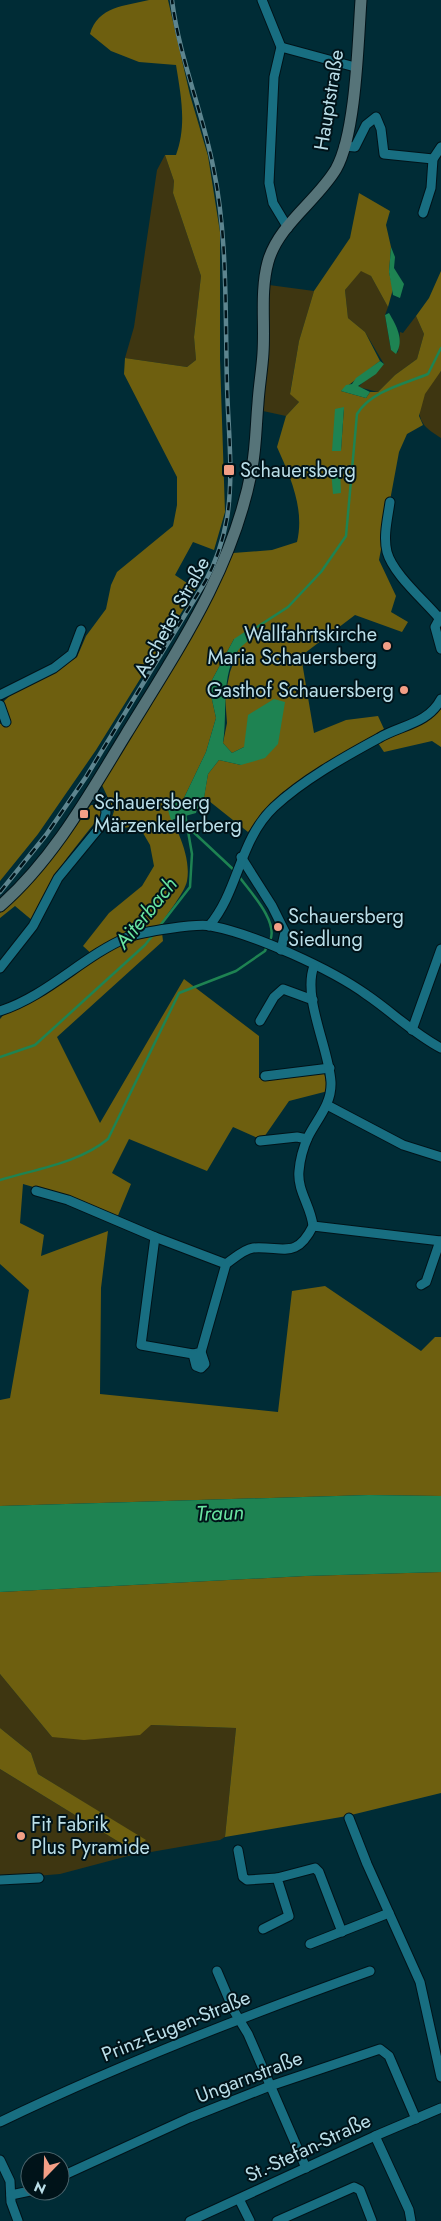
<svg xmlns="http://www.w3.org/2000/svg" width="441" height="2221" viewBox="0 0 441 2221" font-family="Jost,sans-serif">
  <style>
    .green { fill: #3e3611 }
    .forest { fill: #6e5f0f; fill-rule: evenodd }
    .water { fill: #1e8352 }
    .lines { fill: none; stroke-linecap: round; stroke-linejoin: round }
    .stream { stroke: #1e8352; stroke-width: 2.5 }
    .street-casing { stroke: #001319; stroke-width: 11 }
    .secondary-casing { stroke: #001319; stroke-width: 13 }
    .street { stroke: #186e81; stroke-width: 9 }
    .secondary { stroke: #567479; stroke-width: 11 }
    .rail-casing { stroke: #5d858f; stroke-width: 4.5 }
    .rail { stroke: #001319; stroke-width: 2.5; stroke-dasharray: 8; stroke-linecap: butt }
    .poi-dot { fill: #f39f86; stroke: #001319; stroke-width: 2 }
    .labels { text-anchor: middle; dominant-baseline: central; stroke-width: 4; stroke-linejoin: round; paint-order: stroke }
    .street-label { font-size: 20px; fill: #badee8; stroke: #001319 }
    .poi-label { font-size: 20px; fill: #badee8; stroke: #001319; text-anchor: start }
    .water-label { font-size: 21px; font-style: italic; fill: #68e4a0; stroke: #001319 }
  </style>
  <rect width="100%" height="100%" fill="#002c36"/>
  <g class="green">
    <path d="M165,155l9,26 -1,12 28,83 -7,61 2,23 -9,7 -62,-9 9,-31 23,-157z"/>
    <path d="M361,270l10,6 17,31 -3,8 6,35 5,3 2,-1 2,-20 3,1 13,-17 8,18 -7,25 -22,16 -17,17 -20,-5 26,-23 -19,-32 -17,-14 -3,-28z"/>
    <path d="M269,285l45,6 -15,50 -9,52 9,9 -13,14 -23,-5 6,-69z"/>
    <path d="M441,371v67c-6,-4 -15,-9 -18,-15 -11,-16 8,-41 18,-52z"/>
    <path d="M0,1674l52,63 98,-12 86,3 -11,109 -5,3 -92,16 -68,18 -60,5v-110l132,81 13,-10 -107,-66 -7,-21 -31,-25z"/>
  </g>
  <g class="forest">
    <path d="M149,0h19l22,95 18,61 12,76v127l5,153 -11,38 -21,-8 -18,33 21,14 -100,161 -58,84 -38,47v-157l8,-3 -5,-19 12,-11 25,-11 37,-23 9,-21 20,-27 5,-24 6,-13 56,-46 4,-21v-28l-53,-103 1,-16 62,9 9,-7 -2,-23 7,-61 -28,-83 1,-12 -9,-26h11c11,-30 5,-59 0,-90l-37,-3 -28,-11 -21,-17c8,-28 35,-28 59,-34z"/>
    <path d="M359,193l31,18 -4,14 5,22 -2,25 4,17 -5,18 -17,-31 -10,-5 -16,19 3,28 17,14 15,29 -39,30 25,7 4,-6h8l17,-17 22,-16 7,-25 -8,-18 13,-18 12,-27v100l-16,23 -6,22 4,9 -16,9 -8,18 -20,108 17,36 -5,16 17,10 -6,10 -47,-17 -54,41 13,77 32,-13 32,-4 6,13 -101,63 -35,40 -44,-35 4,-23 11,-14 22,5 3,-18 -12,6 -9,-10 4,-20 -2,-27 5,-24 8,-22 -4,-11 -22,41 -1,15 5,23 -10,34 -23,48 -8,2 -10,-2c8,25 27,53 22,81 -2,11 -20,33 -26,43l2,17 -106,96 43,86 84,-144 75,57v42l65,-6 4,19 -39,10 -27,39 -29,-13 -26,44 -78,-32 -17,34 19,11 -14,34 -46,-20 -48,-14 -3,39 24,12 -3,21 67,-25 -7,57 -1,106 178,18 14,-121 33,-5 96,65 14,-14h6v159l-72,-1 -369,11v-106l10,-2 19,-108 -29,-26v-245l6,-7 89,-55 -12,-11 26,-33 33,-27 12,-20 -4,-21 -11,-19 -16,2 -13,-4 4,-13 -13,-28 101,-166 31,-64 39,-3 25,-8c8,-33 -7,-66 -20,-95l9,-31 13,-14 -9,-8 9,-53 15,-50 36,-53zM344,407l-3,43 -8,1z"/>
    <path d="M441,707v40l-9,-6 -48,11 -6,-9c22,-10 47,-18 63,-36z"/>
    <path d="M91,805h9l1,10c-26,33 -55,65 -68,106l-18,-15 -15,12v-5l16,-16z"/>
    <path d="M441,1572v221l-94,23 -122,21 11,-109 -85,-3 -11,10 -56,5 -32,-3 -52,-63v-82l305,-16z"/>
    <path d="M0,1728l31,25 7,21 108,66 -14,10 -132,-81z"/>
  </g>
  <g class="water">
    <path d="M391,247l4,10 -1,11 10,16 -4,14 -7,-3 -4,-23z"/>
    <path d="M389,313c7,12 16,27 7,41l-5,-4 -6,-35z"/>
    <path d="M380,361l4,3 -8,10 -18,12 12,6 -4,6 -25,-7 5,-6 6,-1 4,-6z"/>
    <path d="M344,407l-3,44h-9l3,-42z"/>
    <path d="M331,470h9l1,23 -8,1z"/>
    <path d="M249,629l5,7c-5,4 -11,9 -15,13 -19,25 -11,65 -16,94l9,10 12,-6 4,-32 26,-16 11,3 -7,42 -13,14 -24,7 -22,-5 -11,14 -6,36 -5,-1 -1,4 -25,7 -6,-20 10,2 8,-2 23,-48 10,-34 -5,-23 1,-15 22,-41z"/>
    <path d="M369,1495l72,1v76l-136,4 -305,16v-86z"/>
  </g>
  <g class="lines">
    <g class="stream">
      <path d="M248,633l40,-26 33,-35 25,-36 11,-122c14,-23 47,-30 71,-40l13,-26"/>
      <path d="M188,827l47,44"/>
      <path d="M238,875c11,16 41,46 32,66"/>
      <path d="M159,927l31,-40 2,-33 -7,-40"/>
      <path d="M0,1057l35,-12 110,-100 8,-10"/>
      <path d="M0,1180c36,-11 79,-17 108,-41l71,-146 57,-22 29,-20 2,-5"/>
    </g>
    <g class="street-casing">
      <g id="street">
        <path d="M262,0l19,47 -7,30 -5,106 4,20 15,25"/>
        <path d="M281,47l74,20"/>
        <path d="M344,146l11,1 11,-22 10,-8 5,12 3,25 49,5"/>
        <path d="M423,213l8,-25 2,-29 8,-12"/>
        <path d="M390,502c-2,15 -7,34 -3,50 6,22 37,48 52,66"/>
        <path d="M441,616l-6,11 6,22"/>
        <path d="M0,695l54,-27 18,-14 9,-24"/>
        <path d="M0,705l6,17"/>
        <path d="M241,857l31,49 13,26 -4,18"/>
        <path d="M209,926c30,-35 30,-86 65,-119 29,-27 70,-50 105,-69 22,-13 49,-14 62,-39"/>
        <path d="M0,968l33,-42 25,-48 46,-56 2,-9 -1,-11 -15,-10"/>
        <path d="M0,1011c47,-15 83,-55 128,-74 14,-5 69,-14 83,-11 43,8 120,43 156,69 25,17 47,39 74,53"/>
        <path d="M260,1021l14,-24 9,-8 30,11"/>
        <path d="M412,1030l29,-81"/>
        <path d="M265,1076l65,-8"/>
        <path d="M327,1105l76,40 38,12"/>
        <path d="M260,1141l37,-4 10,2"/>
        <path d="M36,1191l32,9 87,37 71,27c7,-5 18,-15 27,-16 30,-2 43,12 60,-22 -2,-20 -16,-35 -14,-55 1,-12 4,-23 9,-34 9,-18 24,-33 23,-55 -2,-33 -29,-85 -17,-116"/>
        <path d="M313,1226l128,15"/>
        <path d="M155,1237l-14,108 52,9 8,-2 25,-88"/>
        <path d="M421,1285l5,-3 14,-41"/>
        <path d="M193,1354l3,12 5,2 4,-4 -4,-12"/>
        <path d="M349,1818l18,46 53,118 21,95"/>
        <path d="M238,1850l5,27 4,3 30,-2"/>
        <path d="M0,1880l39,-2"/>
        <path d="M263,1929l26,-13 -12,-38 38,-10 4,4 23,60"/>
        <path d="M310,1944l79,-31"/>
        <path d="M217,1971l17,40 14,23 58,134"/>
        <path d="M0,2122c120,-58 244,-106 370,-151"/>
        <path d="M375,2136l34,74 2,11"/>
        <path d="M0,2160l10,21 1,21 7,19"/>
        <path d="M60,2177l129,-59 81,-32 110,-37 9,7 27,63"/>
        <path d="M11,2195l19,-4"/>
        <path d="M239,2199l11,22"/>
        <path d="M190,2221l185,-85 66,-28"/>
        <path d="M277,2221l77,-34 6,3 12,31"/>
      </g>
    </g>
    <g class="secondary-casing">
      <path id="secondary" d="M0,906c53,-46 89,-111 125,-170 52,-85 109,-168 127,-268 4,-21 4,-43 6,-65 1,-17 4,-33 5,-50 2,-30 -3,-62 5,-91 10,-37 49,-61 68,-93 20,-35 22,-127 25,-169"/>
    </g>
    <use href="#street" class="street"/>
    <use href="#secondary" class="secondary"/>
    <g class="rail-casing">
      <path id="rail" d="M0,892l46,-57 40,-58 119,-195c11,-20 18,-41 22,-64 7,-43 1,-90 0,-133 -2,-73 1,-148 -14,-219 -11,-56 -34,-109 -41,-166"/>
    </g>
    <use href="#rail" class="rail"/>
  </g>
  <g class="poi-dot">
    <rect x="223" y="464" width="12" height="12" rx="2.5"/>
    <circle cx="387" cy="646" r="5"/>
    <circle cx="404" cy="690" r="5"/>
    <rect x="79" y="809" width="10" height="10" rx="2.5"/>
    <circle cx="278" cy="927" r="5"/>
    <circle cx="21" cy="1836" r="5"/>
  </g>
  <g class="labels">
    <g class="street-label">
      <text transform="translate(329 100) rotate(-81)">Hauptstraße</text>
      <text transform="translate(172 617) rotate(-61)">Ascheter Straße</text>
      <text transform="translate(176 2026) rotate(-22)">Prinz-Eugen-Straße</text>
      <text transform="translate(249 2077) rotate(-21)">Ungarnstraße</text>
      <text transform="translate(308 2148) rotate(-25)">St.-Stefan-Straße</text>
    </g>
    <g class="poi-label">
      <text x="240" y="470">Schauersberg</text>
      <text x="377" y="634" text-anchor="end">Wallfahrtskirche<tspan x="377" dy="23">Maria Schauersberg</tspan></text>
      <text x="394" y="690" text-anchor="end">Gasthof Schauersberg</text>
      <text x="94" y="802">Schauersberg<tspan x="94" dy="23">Märzenkellerberg</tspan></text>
      <text x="288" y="916">Schauersberg<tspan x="288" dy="23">Siedlung</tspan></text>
      <text x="31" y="1824">Fit Fabrik<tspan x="31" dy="23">Plus Pyramide</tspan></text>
    </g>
    <g class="water-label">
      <text transform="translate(146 913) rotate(-51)">Aiterbach</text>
      <text transform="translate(220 1513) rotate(-2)">Traun</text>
    </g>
  </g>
  <g transform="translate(45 2176) rotate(203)"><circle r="24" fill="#001319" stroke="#4a646c"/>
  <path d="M0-4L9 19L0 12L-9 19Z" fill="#f39f86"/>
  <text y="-8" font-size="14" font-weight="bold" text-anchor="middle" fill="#badee8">N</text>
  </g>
</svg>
